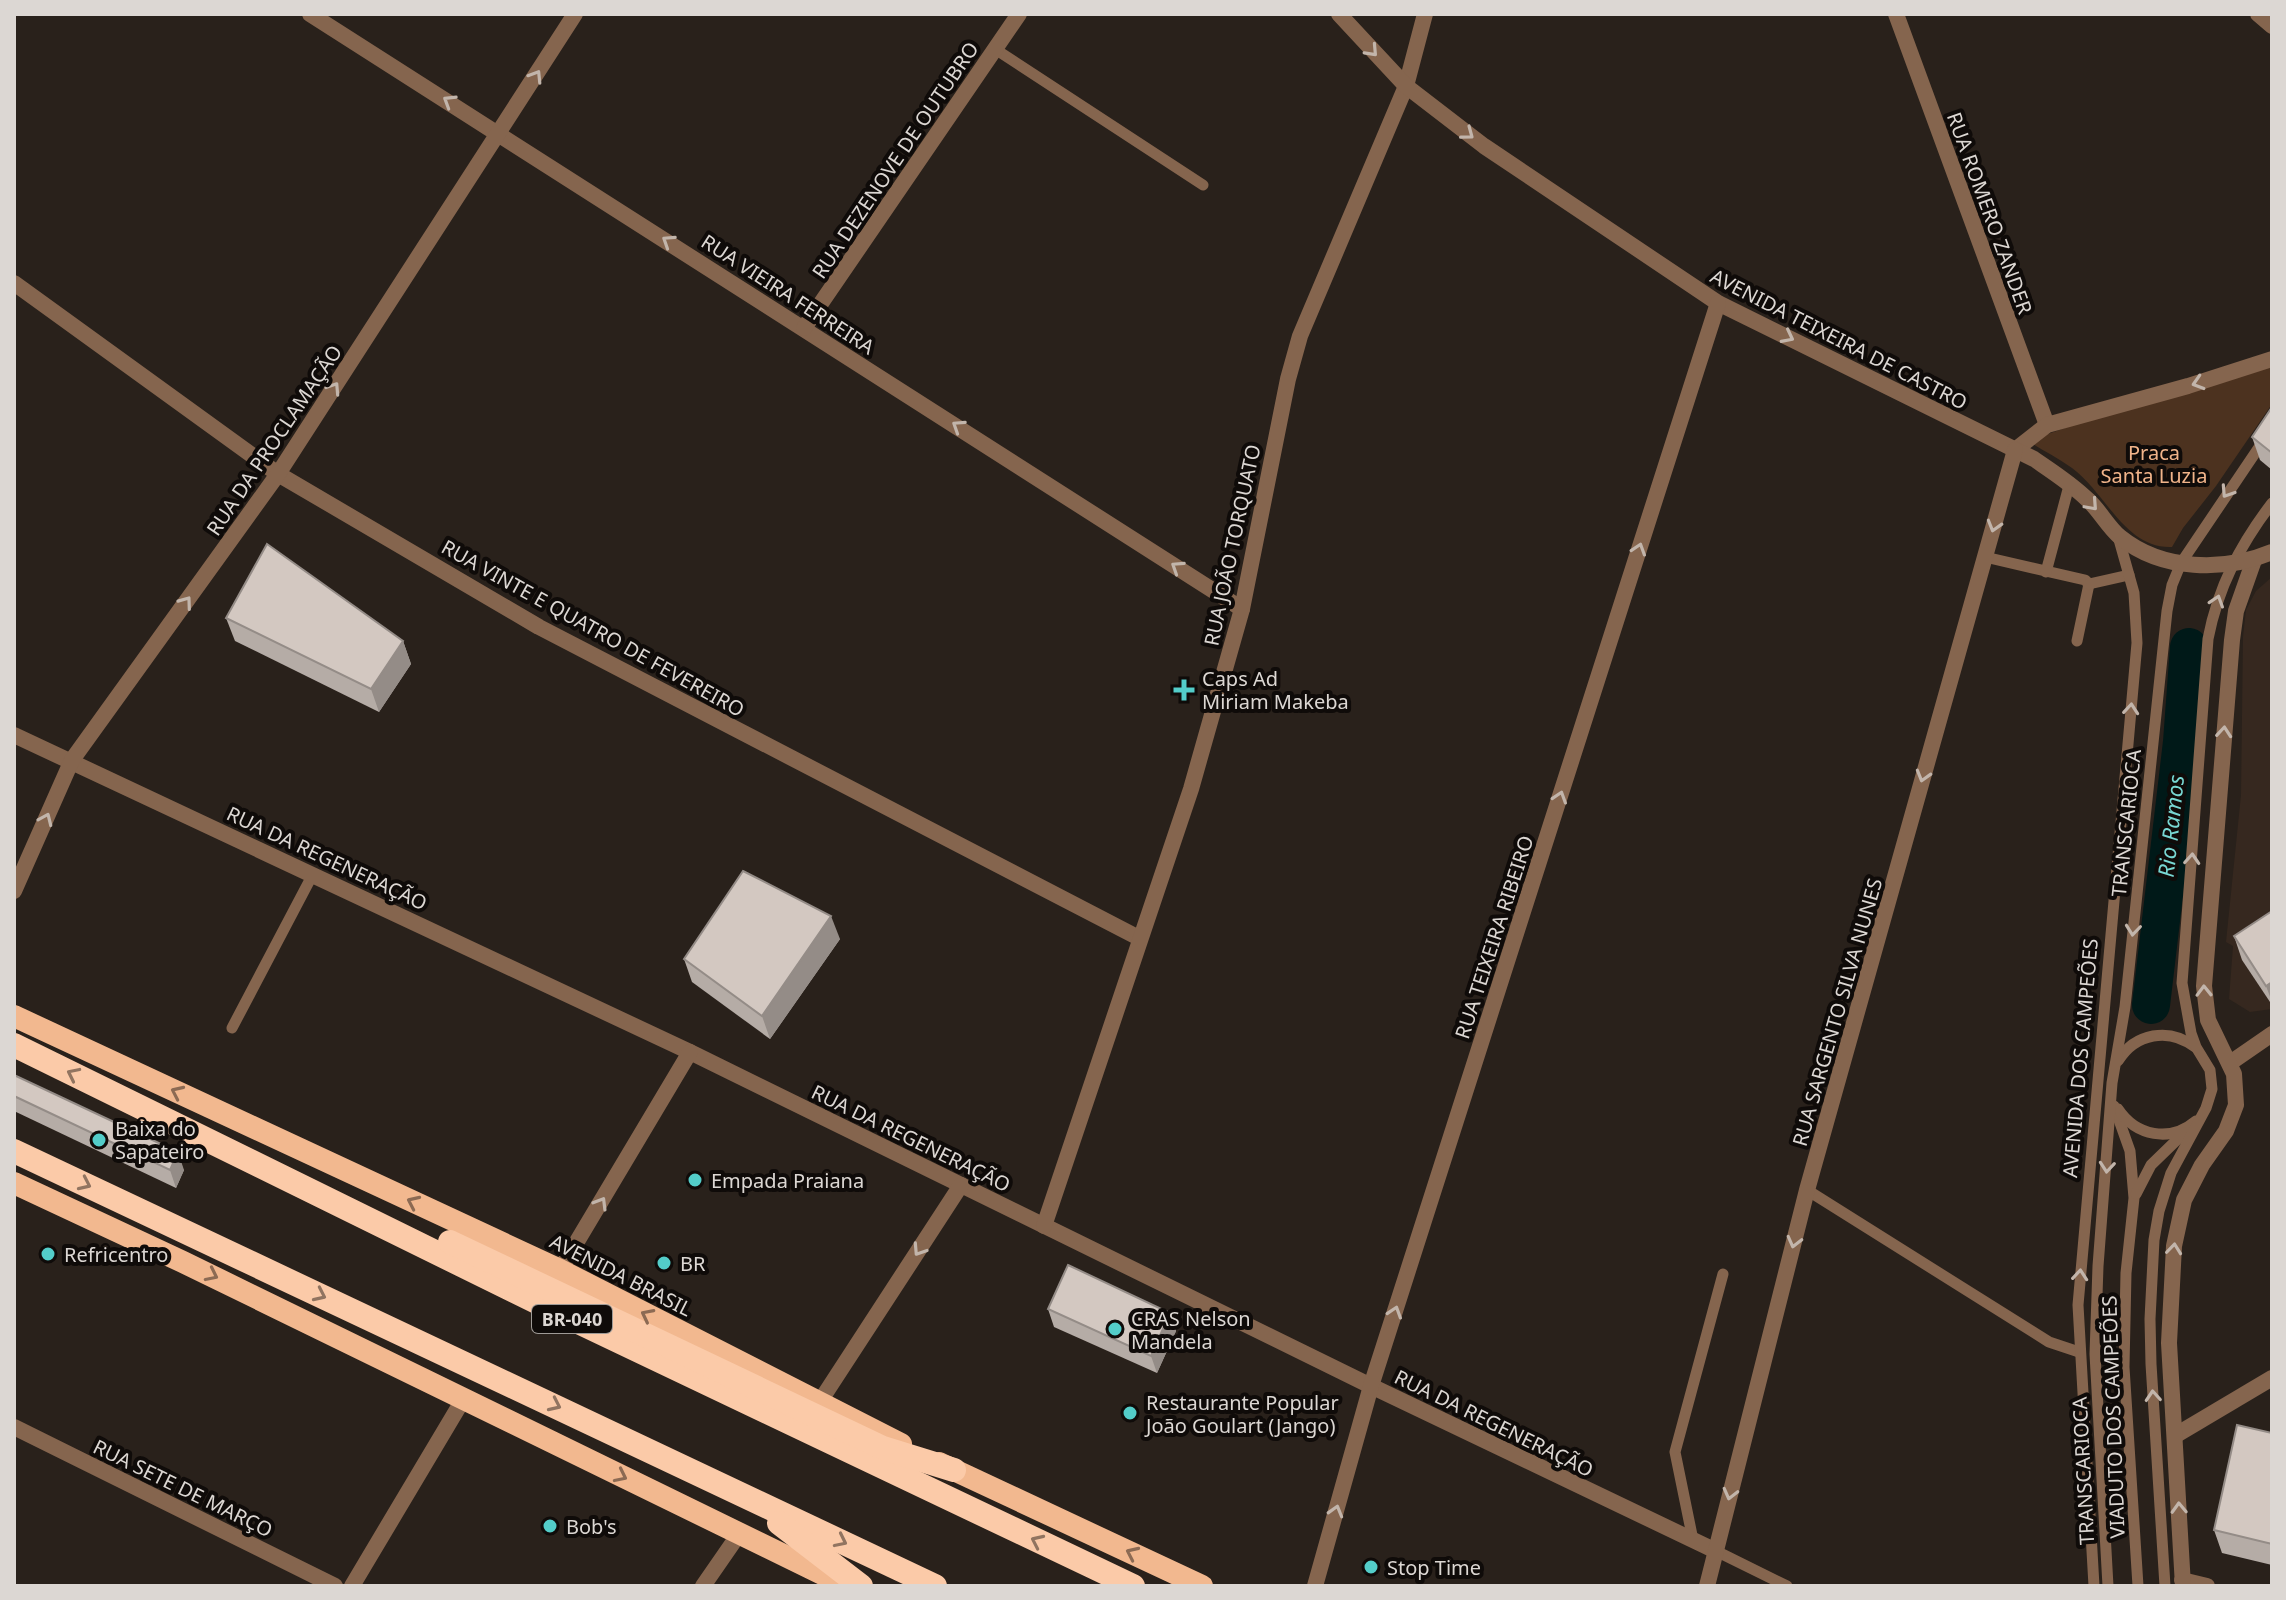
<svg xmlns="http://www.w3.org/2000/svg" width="2286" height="1600" viewBox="0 0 2286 1600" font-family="'Noto Sans',sans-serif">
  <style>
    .built { fill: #36281f }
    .green { fill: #4c321f }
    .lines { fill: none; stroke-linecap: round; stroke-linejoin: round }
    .river { stroke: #001918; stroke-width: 38 }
    .service { stroke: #85654e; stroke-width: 11 }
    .minor { stroke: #85654e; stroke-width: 16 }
    .tertiary { stroke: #85654e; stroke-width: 16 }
    .trunk { stroke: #f2b88f; stroke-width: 22 }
    .motorway { stroke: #fbcaa8; stroke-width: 24 }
    .wall { fill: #b5aca6 }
    .shaded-wall { fill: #948c87 }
    .building { fill: #d3c8c1; stroke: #948c87; stroke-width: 2 }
    .oneway { stroke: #c2b5ab }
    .oneway2 { stroke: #917460 }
    .oneway3 { stroke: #8c6a53 }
    .poi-dot { fill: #53cdc9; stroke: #0f0b09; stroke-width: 3 }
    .labels { text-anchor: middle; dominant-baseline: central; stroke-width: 8; stroke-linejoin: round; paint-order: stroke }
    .shield { fill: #0f0b09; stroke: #9e9a96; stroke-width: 2 }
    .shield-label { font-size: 18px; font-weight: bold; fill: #dcd7d3 }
    .street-label { font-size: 20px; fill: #dcd7d3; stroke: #0f0b09 }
    .park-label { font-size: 20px; fill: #f1b48a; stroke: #0f0b09 }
    .poi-label { font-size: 20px; fill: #dcd7d3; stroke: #0f0b09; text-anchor: start }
    .water-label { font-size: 22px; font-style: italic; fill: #78d7d3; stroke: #0f0b09 }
  </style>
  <rect width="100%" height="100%" fill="#29211b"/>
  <path class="built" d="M2272,577v432l-22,3 -21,-13 4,-53 -7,-4 15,-147 2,-158 3,-27 10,-19z"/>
  <path class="green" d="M2272,356v48l-56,82 -33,42 -11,19c-47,2 -66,-54 -100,-79 -14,-10 -30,-18 -44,-27z"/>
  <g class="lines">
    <path class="river" d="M2151,1005l31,-263 7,-95"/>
    <g class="service">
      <path d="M995,49l208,136"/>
      <path d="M1985,557l100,23 4,4 -12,57"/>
      <path d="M2046,572l24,-90"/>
      <path d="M2089,584l40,-9"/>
      <path d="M232,1028l81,-154"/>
      <path d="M2118,1061c17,-28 51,-34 77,-14"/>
      <path d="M2114,1106l16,45 4,47 -8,75 -2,94 14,219"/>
      <path d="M2118,1109c18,27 52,34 78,12"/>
      <path d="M1807,1190l242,152 30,10"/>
      <path d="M2136,1194l15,-29 33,-32"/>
      <path d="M1693,1540l-18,-88 48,-178"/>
      <path d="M1716,1551l71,35"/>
      <path d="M2094,1586l-16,-281 59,-662 -3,-50 -16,-57"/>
      <path d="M2108,1586l-13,-232 3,-88 14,-183 13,-76 42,-396 5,-26 9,-22 91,-135"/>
      <path d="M2165,1586l-14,-222 -1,-45 4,-79 5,-29 12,-38 35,-65 6,-19 -2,-19 -14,-23 -5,-14 -9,-50 26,-344c10,-52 32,-94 64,-136"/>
    </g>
    <g class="minor">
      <path d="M310,14l932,595"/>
      <path d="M1896,14l151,411"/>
      <path d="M2258,14l14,12"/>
      <path d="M14,283l264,191 261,153 600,311"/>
      <path d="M804,328l215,-314"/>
      <path d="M2015,450l32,-25 141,-39 84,-27"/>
      <path d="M14,735l676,317 681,334 345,165"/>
      <path d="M14,891l58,-131 206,-286 297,-460"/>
      <path d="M2230,1063l42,-29"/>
      <path d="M1044,1226l147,-437 51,-180 46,-230 12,-43 106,-250 19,-72"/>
      <path d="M560,1270l130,-218"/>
      <path d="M819,1403l142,-218"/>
      <path d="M14,1427l321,159"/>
      <path d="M2176,1435l96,-57"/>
      <path d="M2182,1580l25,6"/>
      <path d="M352,1586l112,-188"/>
      <path d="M703,1586l36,-52"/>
      <path d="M2183,1586l-14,-243 5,-97 10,-46 18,-35 24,-34 10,-26 -2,-31 -26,-54 -4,-34 28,-346 4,-29 18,-51"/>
    </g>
    <g class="tertiary">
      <path d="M1339,14l67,72 78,60 234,157 316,156c19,13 38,25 54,41 12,11 20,27 32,37 42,34 104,35 152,15"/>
      <path d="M1315,1586l56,-200 347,-1083"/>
      <path d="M1707,1586l100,-396 208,-740"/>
    </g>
    <g class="trunk">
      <path d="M14,1016l546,254 341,174"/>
      <path d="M14,1183l169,79 664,324"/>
      <path d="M939,1463l263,123"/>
    </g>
    <g class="motorway">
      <path d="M14,1045l537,264 582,277"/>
      <path d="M14,1151l921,435"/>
      <path d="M450,1242l433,206 71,22"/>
      <path d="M779,1523l82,63"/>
    </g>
  </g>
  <g class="wall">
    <path d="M2272,407v63l-12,-10 -8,-23z"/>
    <path d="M226,618l177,23 8,23 -32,48 -144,-71z"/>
    <path d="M2272,911v94l-30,-45 -8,-24z"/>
    <path d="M840,939l-70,100 -78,-57 -8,-23z"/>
    <path d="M14,1075l170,95 -8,18 -162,-77z"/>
    <path d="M1048,1309l122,4 6,18 -19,42 -103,-46z"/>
    <path d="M2272,1433v132l-50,-12 -8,-23z"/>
  </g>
  <g class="shaded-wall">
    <path d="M403,641l8,23 -32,48 -8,-23z"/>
    <path d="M831,916l9,23 -70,100 -8,-23z"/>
    <path d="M2272,982v20l-6,-16z"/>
    <path d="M178,1152l6,18 -8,18 -6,-18z"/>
    <path d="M1170,1313l6,18 -19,42 -6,-17z"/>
  </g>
  <g class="building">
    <path d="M2272,407v46l-20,-16z"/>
    <path d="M267,544l136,97 -32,48 -145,-71z"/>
    <path d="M743,871l88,45 -69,100 -78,-57z"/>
    <path d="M2272,911v71l-6,4 -32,-50z"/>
    <path d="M14,1075l164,77 -8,18 -156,-74z"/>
    <path d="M1068,1265l102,48 -19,43 -103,-47z"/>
    <path d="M2237,1425l35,8v111l-58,-14z"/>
  </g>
  <defs><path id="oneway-chevron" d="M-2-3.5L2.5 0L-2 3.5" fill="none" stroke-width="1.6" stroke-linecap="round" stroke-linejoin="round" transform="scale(2)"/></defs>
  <g class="oneway">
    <use href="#oneway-chevron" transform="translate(1372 51) rotate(47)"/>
    <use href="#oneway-chevron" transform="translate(536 76) rotate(-58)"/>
    <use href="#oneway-chevron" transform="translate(449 101) rotate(-148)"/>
    <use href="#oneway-chevron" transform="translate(1468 134) rotate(37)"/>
    <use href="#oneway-chevron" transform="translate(668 241) rotate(-147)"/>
    <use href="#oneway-chevron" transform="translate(1788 337) rotate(27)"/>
    <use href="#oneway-chevron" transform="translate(2198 383) rotate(163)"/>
    <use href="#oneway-chevron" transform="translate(334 388) rotate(-57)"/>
    <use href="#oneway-chevron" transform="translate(958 426) rotate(-147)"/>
    <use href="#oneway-chevron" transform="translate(2227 492) rotate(123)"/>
    <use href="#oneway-chevron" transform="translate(2092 505) rotate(48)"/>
    <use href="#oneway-chevron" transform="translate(1994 526) rotate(106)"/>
    <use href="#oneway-chevron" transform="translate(1639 549) rotate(-72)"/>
    <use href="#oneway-chevron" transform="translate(1177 567) rotate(-147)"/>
    <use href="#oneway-chevron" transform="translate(2217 601) rotate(-72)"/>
    <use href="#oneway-chevron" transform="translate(186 602) rotate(-54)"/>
    <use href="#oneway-chevron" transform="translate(2131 709) rotate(-85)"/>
    <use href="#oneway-chevron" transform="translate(2224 732) rotate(-85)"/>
    <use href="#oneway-chevron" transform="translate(1923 776) rotate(106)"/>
    <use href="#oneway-chevron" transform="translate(1560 797) rotate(-72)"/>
    <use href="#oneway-chevron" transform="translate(46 819) rotate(-66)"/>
    <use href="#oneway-chevron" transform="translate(2192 859) rotate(-86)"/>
    <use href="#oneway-chevron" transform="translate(2133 930) rotate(96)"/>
    <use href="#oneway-chevron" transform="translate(2204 991) rotate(-91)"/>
    <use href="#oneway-chevron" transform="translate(2107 1167) rotate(95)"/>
    <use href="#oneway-chevron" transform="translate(601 1203) rotate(-59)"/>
    <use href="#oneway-chevron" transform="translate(1794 1242) rotate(104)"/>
    <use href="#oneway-chevron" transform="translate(2174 1249) rotate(-84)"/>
    <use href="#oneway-chevron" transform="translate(919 1250) rotate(123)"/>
    <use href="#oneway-chevron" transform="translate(2080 1275) rotate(-85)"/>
    <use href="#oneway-chevron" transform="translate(1395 1312) rotate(-72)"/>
    <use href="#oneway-chevron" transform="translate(2153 1396) rotate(-94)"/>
    <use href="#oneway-chevron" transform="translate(1730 1494) rotate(104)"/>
    <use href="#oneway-chevron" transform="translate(2179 1508) rotate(-92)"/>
    <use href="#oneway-chevron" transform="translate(1336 1511) rotate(-74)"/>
  </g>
  <g class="oneway2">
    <use href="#oneway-chevron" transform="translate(73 1074) rotate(-154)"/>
    <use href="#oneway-chevron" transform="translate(85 1184) rotate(25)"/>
    <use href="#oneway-chevron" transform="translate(320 1295) rotate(25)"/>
    <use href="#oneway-chevron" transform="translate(555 1405) rotate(25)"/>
    <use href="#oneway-chevron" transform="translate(841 1541) rotate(26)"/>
    <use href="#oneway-chevron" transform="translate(1037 1541) rotate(-155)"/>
  </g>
  <g class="oneway3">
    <use href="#oneway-chevron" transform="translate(177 1092) rotate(-155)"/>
    <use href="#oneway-chevron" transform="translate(413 1202) rotate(-155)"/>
    <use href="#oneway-chevron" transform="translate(212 1275) rotate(26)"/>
    <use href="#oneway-chevron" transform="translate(647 1315) rotate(-153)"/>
    <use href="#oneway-chevron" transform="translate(621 1476) rotate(26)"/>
    <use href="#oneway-chevron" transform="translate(1132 1553) rotate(-155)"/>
  </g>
  <g class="poi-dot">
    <path d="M1180 678h8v8h8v8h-8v8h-8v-8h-8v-8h8z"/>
    <circle cx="99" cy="1140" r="8"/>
    <circle cx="695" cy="1180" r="8"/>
    <circle cx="48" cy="1254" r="8"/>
    <circle cx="664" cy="1263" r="8"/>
    <circle cx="1115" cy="1329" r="8"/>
    <circle cx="1130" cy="1413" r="8"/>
    <circle cx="550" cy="1526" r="8"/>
    <circle cx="1371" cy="1567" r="8"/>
  </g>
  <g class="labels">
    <rect class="shield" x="532" y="1305" width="80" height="28" rx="6"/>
    <g class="shield-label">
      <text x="572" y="1319">BR-040</text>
    </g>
    <g class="street-label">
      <text transform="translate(895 160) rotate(-56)">RUA DEZENOVE DE OUTUBRO</text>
      <text transform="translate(1990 213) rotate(70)">RUA ROMERO ZANDER</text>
      <text transform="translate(788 294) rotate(33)">RUA VIEIRA FERREIRA</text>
      <text transform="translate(1839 339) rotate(27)">AVENIDA TEIXEIRA DE CASTRO</text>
      <text transform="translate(274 440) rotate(-56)">RUA DA PROCLAMAÇÃO</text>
      <text transform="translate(1232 545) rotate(-78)">RUA JOÃO TORQUATO</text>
      <text transform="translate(593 628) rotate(29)">RUA VINTE E QUATRO DE FEVEREIRO</text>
      <text transform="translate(2126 823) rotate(-84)">TRANSCARIOCA</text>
      <text transform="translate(327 858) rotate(25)">RUA DA REGENERAÇÃO</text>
      <text transform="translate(1494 937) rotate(-72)">RUA TEIXEIRA RIBEIRO</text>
      <text transform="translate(1837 1012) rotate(-74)">RUA SARGENTO SILVA NUNES</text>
      <text transform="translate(2080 1058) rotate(-85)">AVENIDA DOS CAMPEÕES</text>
      <text transform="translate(911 1138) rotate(26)">RUA DA REGENERAÇÃO</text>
      <text transform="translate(621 1275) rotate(27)">AVENIDA BRASIL</text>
      <text transform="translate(2113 1417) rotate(-92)">VIADUTO DOS CAMPEÕES</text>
      <text transform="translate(1494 1423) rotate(26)">RUA DA REGENERAÇÃO</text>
      <text transform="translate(2083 1471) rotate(-93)">TRANSCARIOCA</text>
      <text transform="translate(183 1488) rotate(26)">RUA SETE DE MARÇO</text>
    </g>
    <g class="park-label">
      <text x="2154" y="452">Praca<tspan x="2154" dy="23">Santa Luzia</tspan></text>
    </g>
    <g class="poi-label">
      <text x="1202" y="678">Caps Ad<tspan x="1202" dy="23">Miriam Makeba</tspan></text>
      <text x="115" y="1128">Baixa do<tspan x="115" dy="23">Sapateiro</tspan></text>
      <text x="711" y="1180">Empada Praiana</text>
      <text x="64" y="1254">Refricentro</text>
      <text x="680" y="1263">BR</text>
      <text x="1131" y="1318">CRAS Nelson<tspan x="1131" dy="23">Mandela</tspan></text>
      <text x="1146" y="1402">Restaurante Popular<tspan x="1146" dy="23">João Goulart (Jango)</tspan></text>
      <text x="566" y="1526">Bob's</text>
      <text x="1387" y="1567">Stop Time</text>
    </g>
    <g class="water-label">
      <text transform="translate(2170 826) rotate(-84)">Rio Ramos</text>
    </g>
  </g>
  <rect width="2286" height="1600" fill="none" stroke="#dcd7d3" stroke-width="32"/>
</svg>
